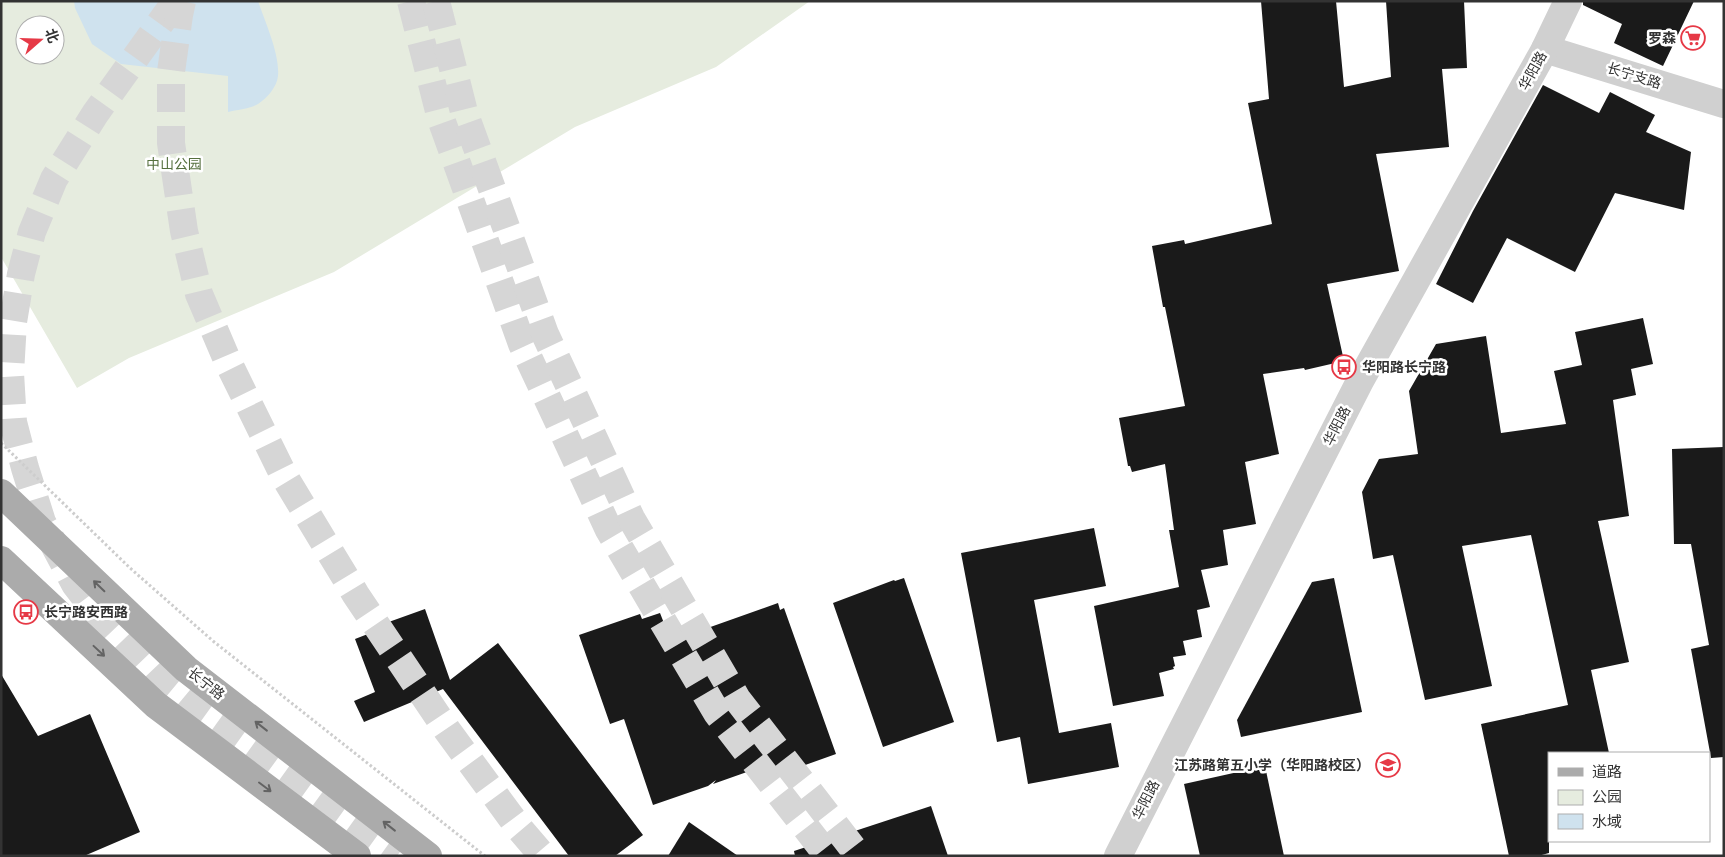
<svg xmlns="http://www.w3.org/2000/svg" width="1725" height="857" viewBox="0 0 1725 857" font-family="'Varela Round','Noto Sans SC',sans-serif">
  <style>
    .green { fill: #e6ecdf; fill-rule: evenodd }
    .water { fill: #cfe2ee }
    .building { fill: #1a1a1a }
    .lines { fill: none; stroke-linecap: round; stroke-linejoin: round }
    .highway-tunnel { stroke: #d6d6d6; stroke-width: 28; stroke-dasharray: 28 14; stroke-linecap: butt }
    .path { stroke: #cdcdcd; stroke-width: 3; stroke-dasharray: 2.5 2.5; stroke-linecap: butt }
    .minor { stroke: #d0d0d0; stroke-width: 28 }
    .major { stroke: #ababab; stroke-width: 28 }
    .oneway { stroke: #636363 }
    .labels { text-anchor: middle; dominant-baseline: central; stroke-width: 5; stroke-linejoin: round; paint-order: stroke }
    .poi-label { font-size: 14px; font-weight: bold; fill: #333; stroke: #fff; text-anchor: end }
    .street-label { font-size: 14px; fill: #333; stroke: #fff }
    .park-label { font-size: 14px; fill: #56703f; stroke: #fff }
  </style>
  <rect width="100%" height="100%" fill="#fff"/>
  <path class="green" d="M1,1h809l-94,66 -141,60 -241,145 -205,86 -52,30 -76,-131zM25,25h30v30h-30z"/>
  <path class="water" d="M74,1h184c7,21 22,53 20,75 -1,11 -11,22 -20,28 -8,5 -21,6 -30,8v-36l-107,-12 -29,-20 -17,-36z"/>
  <g class="building">
    <path d="M1261,1h75l8,86 47,-10 -5,-76h78l3,67 -25,1 7,78 -73,7 23,117 -72,13 17,77 -39,9 -1,-2 -41,6 16,80 -34,8 11,62 -33,6 5,35 -27,5 9,37 -13,3 5,27 -19,4 3,14 -13,2 2,9 -2,1 1,2 -15,4 5,23 -51,10 -19,-100 85,-19 -10,-57h5l-9,-66 -33,8 -2,-6h-2l-9,-48 66,-12 -20,-99h-2l-11,-61 32,-6 1,4 87,-20 -24,-121 21,-4z"/>
    <path d="M1583,1h111l-31,65 -49,-23 8,-19 -39,-19z"/>
    <path d="M1543,85l56,28 11,-21 45,23 -9,17 45,20 -7,58 -69,-17 -40,79 -68,-34 -34,65 -37,-19 37,-73z"/>
    <path d="M1643,318l10,46 -22,5 5,26 -23,5 16,116 -31,5 31,141 -38,8 18,83h-60v100l-11,3h-29l-28,-132 87,-19 -37,-170 -69,11 30,140 -67,14 -32,-145 -20,4 -11,-67 17,-33 39,-5 -9,-63 27,-47 50,-8 15,97 65,-9 -12,-53 28,-6 -7,-33z"/>
    <path d="M1724,447v310l-13,1 -20,-109 18,-4 -18,-101h-17l-2,-95z"/>
    <path d="M1094,528l12,58 -72,14 25,133 52,-10 8,44 -91,17 -8,-47 -23,5 -36,-189z"/>
    <path d="M904,578l50,144 -71,25 -50,-144 61,-23 1,1z"/>
    <path d="M1334,578l28,134 -121,25 -4,-17 75,-138z"/>
    <path d="M778,603l2,7 4,-2 52,146 -70,25 -5,-12 -48,17 3,-4 -8,6 -55,19 -29,-86 -14,5 -31,-89 61,-21 2,5 18,-6 11,28z"/>
    <path d="M425,609l25,71 48,-37 145,192 -28,21h-46l-126,-167 -79,33 -10,-21 21,-9 -20,-53 18,-7 -1,-4z"/>
    <path d="M1,674l37,62 52,-22 50,118 -56,24h-83z"/>
    <path d="M1265,766l19,90h-84l-16,-72z"/>
    <path d="M931,806l17,50h-153l-1,-5z"/>
    <path d="M689,822l49,34h-70z"/>
  </g>
  <g class="lines">
    <g class="highway-tunnel">
      <path d="M176,1l-81,113 -41,65 -22,53 -11,42 -8,48 -3,51 3,49 12,46 17,54 33,62 34,45 44,46 47,39 197,142"/>
      <path d="M182,1l-3,14 -8,57v71l13,88 15,63 29,68 56,114 72,119 91,135 72,98 24,28"/>
      <path d="M411,1l30,118 81,225 87,186 108,183 111,143"/>
      <path d="M436,1l28,111 81,222 86,184 106,181 122,157"/>
    </g>
    <path class="path" d="M1,443l129,125 83,73 272,215"/>
    <g class="minor">
      <path d="M1545,49l179,55"/>
      <path d="M1118,856l242,-475 184,-330 24,-50"/>
    </g>
    <g class="major">
      <path d="M1,493l185,176 242,187"/>
      <path d="M1,560l155,145 201,151"/>
    </g>
  </g>
  <defs><path id="oneway-shaft" d="M-6 0H5M1.5-3L5.5 0L1.5 3" fill="none" stroke-width="1.6" stroke-linecap="round" stroke-linejoin="round" transform="scale(1.25)"/></defs>
  <g class="oneway">
    <use href="#oneway-shaft" transform="translate(99 586) rotate(-136)"/>
    <use href="#oneway-shaft" transform="translate(99 651) rotate(43)"/>
    <use href="#oneway-shaft" transform="translate(261 726) rotate(-142)"/>
    <use href="#oneway-shaft" transform="translate(265 787) rotate(37)"/>
    <use href="#oneway-shaft" transform="translate(389 826) rotate(-142)"/>
  </g>
  <defs>
    <g id="supermarket-ring" transform="scale(1.25)"><circle r="9.5" fill="#fff" stroke="#e63946" stroke-width="1.5"/><path d="M-6-5.5h2.5l.6 2H6L4.5 2H-2.5L-4.4-4H-6ZM-1.5 3.2a1.3 1.3 0 1 0 .1 0ZM3 3.2a1.3 1.3 0 1 0 .1 0Z" fill="#e63946"/></g>
    <g id="bus-ring" transform="scale(1.25)"><circle r="9.5" fill="#fff" stroke="#e63946" stroke-width="1.5"/><path d="M-5-6H5V4H4V6H2V4H-2V6H-4V4H-5ZM-3.5-4V0h7V-4ZM-3.5 1.2v1.5H-2V1.2ZM2 1.2v1.5H3.5V1.2Z" fill="#e63946"/></g>
    <g id="school-ring" transform="scale(1.25)"><circle r="9.5" fill="#fff" stroke="#e63946" stroke-width="1.5"/><path d="M0-5L7-2L0 1L-7-2ZM-4 1L0 2.5L4 1V4Q0 6-4 4Z" fill="#e63946"/></g>
  </defs>
  <g fill-rule="evenodd">
    <use href="#supermarket-ring" x="1693" y="38"/>
    <use href="#bus-ring" x="1344" y="367"/>
    <use href="#bus-ring" x="26" y="612"/>
    <use href="#school-ring" x="1388" y="765"/>
  </g>
  <g class="labels">
    <g class="poi-label">
      <text x="1676" y="38">罗森</text>
      <text x="1362" y="367" text-anchor="start">华阳路长宁路</text>
      <text x="44" y="612" text-anchor="start">长宁路安西路</text>
      <text x="1370" y="765">江苏路第五小学（华阳路校区）</text>
    </g>
    <g class="street-label">
      <text transform="translate(1533 71) rotate(-61)">华阳路</text>
      <text transform="translate(1634 76) rotate(17)">长宁支路</text>
      <text transform="translate(1337 426) rotate(-63)">华阳路</text>
      <text transform="translate(206 684) rotate(38)">长宁路</text>
      <text transform="translate(1146 800) rotate(-63)">华阳路</text>
    </g>
    <g class="park-label">
      <text x="174" y="164">中山公园</text>
    </g>
  </g>
  <rect width="1725" height="857" fill="none" stroke="#333333" stroke-width="5"/>
  <rect x="1548" y="752" width="162" height="90" fill="#ffffff" stroke="#adadad"/>
  <rect x="1558" y="768" width="25" height="8" fill="#ababab" stroke="#adadad"/>
  <text x="1592" y="777" font-size="15" fill="#333333">道路</text>
  <rect x="1558" y="790" width="25" height="15" fill="#e6ecdf" stroke="#adadad"/>
  <text x="1592" y="802" font-size="15" fill="#333333">公园</text>
  <rect x="1558" y="814" width="25" height="15" fill="#cfe2ee" stroke="#adadad"/>
  <text x="1592" y="827" font-size="15" fill="#333333">水域</text>
  <g transform="translate(40 40) rotate(70)"><circle r="24" fill="#ffffff" stroke="#adadad"/>
  <path d="M0-4L9 19L0 12L-9 19Z" fill="#e63946"/>
  <text y="-8" font-size="14" font-weight="bold" text-anchor="middle" fill="#333333">北</text>
  </g>
</svg>
